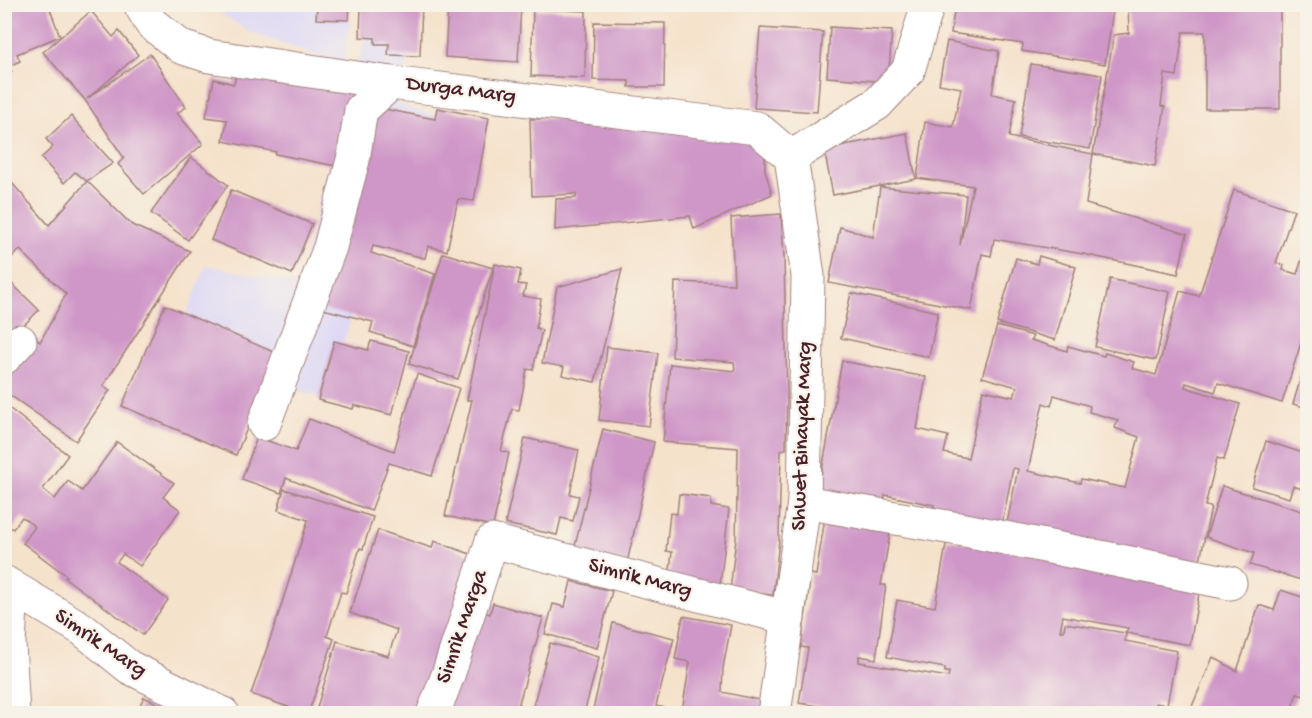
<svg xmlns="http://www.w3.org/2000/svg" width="1312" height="718" viewBox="0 0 1312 718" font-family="'Gochi Hand',sans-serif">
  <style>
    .built { fill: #dcd6f6 }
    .building { fill: #cf97c8; fill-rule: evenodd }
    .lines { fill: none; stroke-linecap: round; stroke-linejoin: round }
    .minor-casing { stroke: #a0807b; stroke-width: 35 }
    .minor { stroke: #fff; stroke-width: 33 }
    .labels { text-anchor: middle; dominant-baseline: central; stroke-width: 4.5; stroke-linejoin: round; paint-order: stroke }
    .street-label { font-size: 22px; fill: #4a1f2b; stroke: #f7f3e8 }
  </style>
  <rect width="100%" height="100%" fill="#f7f3e8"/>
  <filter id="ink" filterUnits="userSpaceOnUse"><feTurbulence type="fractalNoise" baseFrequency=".0167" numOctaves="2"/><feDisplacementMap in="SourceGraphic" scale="12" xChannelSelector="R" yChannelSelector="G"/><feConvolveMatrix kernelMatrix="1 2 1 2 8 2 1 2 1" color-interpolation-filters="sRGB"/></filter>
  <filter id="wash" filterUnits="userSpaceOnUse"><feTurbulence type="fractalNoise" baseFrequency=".008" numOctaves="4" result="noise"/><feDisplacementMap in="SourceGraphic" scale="24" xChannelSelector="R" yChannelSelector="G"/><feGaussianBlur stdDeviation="1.35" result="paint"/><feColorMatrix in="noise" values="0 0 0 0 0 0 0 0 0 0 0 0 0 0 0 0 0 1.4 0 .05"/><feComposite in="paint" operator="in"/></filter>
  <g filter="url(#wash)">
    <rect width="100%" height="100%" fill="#f5e2cb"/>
    <g class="built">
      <path d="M213,4l88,1 50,11 -8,49 -94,-33 -37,-25z"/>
      <path d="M376,5h16l30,9 -27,89 55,17 -52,46 -72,233 -67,-21 -107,26 54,-139 93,20 37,-149z"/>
    </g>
    <g id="blocks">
      <g class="building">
        <path d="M4,4h44l12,32 -43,18 3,7 -11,5 3,6 -8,3z"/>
        <path d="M317,4h33l-1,16 -33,-1z"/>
        <path d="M361,4h61l-2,52 -32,-1 1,-11h-14v-6l-15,-1z"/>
        <path d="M448,4h73l-3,58 -73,-5z"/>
        <path d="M955,4h159l-9,60 -83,-13 1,-7 -72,-11z"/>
        <path d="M1128,4h152v105h-75v-77h-22l-6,44 -12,-2 -4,32 4,1 -10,59 -62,-12 21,-119 15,-2z"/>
        <path d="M533,9l53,2 -1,67 -54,-2z"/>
        <path d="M91,11l22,26 6,-6 19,24 -51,44 63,-45 36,53 -9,6 26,31 -59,50 -26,-30 6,-6 -39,-58 -42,-48z"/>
        <path d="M594,22l71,1 -1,64h-35v-6l-36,-1z"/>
        <path d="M830,27l62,4 -4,51 -61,-5z"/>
        <path d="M760,28l63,4 -6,80 -63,-4z"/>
        <path d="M947,41l52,10 -7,43 24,5 -7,38 84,17 -7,50 101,30 -9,40 -95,-20 -89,-15 -3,17 -9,-2 -11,56 -142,-27 11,-56 33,10 7,-50 86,8 -6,50 13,-59 -56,-8 8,-56 28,5 8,-39 -22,-4z"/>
        <path d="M1031,64l71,11 -12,74 -71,-12z"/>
        <path d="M237,70l118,24 -14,73 -66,-13 1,-2 -53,-11 4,-21 -21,-3 8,-38 20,5z"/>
        <path d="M374,107l61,12 2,-11 52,10 -15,83 -16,-2 -11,52 -19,-5 -3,12 -52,-12 -2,7 64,21 -22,72 -43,-14 3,-10 -54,-14z"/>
        <path d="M71,116l42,47 -26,18 -12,-9 -11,11 -23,-25 12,-11 -7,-8z"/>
        <path d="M573,118v4l42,-1 130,14 20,19v16l7,24 -78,35 -4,-13 -135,14 1,-31 20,-1v-4l-44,2 -2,-77z"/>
        <path d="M907,133l9,46 -83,16 -9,-46z"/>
        <path d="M191,157l37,28 -40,55 -37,-27z"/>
        <path d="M4,174l45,51 38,-44 45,44 58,26 -87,135 7,4 -34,51 -72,-50v-8l31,-45 5,4 26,-48 -46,-44 -16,14z"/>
        <path d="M231,190l81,34 -20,50 -81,-34z"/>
        <path d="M1234,190l60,20 -18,53 8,2 -1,5 14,4 11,-32v89l-3,-1 -23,73 -64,-20 -3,9 -29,-9 -1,4 55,17 -16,56 -7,-2 -12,48 6,1 -13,63 -191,-47 11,-54 -5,-1 -11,57 -69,-14 1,-6 -49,-10 -1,9 -66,-12 24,-131 84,16 -9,52 31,7 -4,17 24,5 15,-68 31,7 3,-10 -35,-10 15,-51 36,10 -2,4 36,11 1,-5 36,10 1,-3 29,9 -2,6 24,7 24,-84 19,5zM1054,395l36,11 -1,6 29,8 -3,8 24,9 -14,51 -44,-9 -1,4 -52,-12 15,-68 8,3z"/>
        <path d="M781,214l3,42 3,138 -1,55 -5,1 -2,90 -6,55 -43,-4 6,-53 2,-90 -75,-6 7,-78 65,7 -1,-9 -62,-5 3,-75 59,2 -3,-66z"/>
        <path d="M443,253l50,15 -35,111 -49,-15z"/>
        <path d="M1039,256l37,11 -21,73 -58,-17 19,-65 21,6z"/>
        <path d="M495,264l26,6 -3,14 8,1 -3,11 18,3 -5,29 6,2 -9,40 -6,-1 -8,41 -7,-1 -11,42 8,2 -16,73 -48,-10 27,-116h-5z"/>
        <path d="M622,269l-27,113 -33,-7 2,-8 -22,-4 15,-76z"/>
        <path d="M4,276l35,34 -35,35z"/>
        <path d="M1110,279l60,13 -14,68 -61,-13z"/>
        <path d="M851,293l87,19 -9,45 -88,-19z"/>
        <path d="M165,305l113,49 -42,101 -114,-49z"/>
        <path d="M334,341l34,9 3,-9 38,10 -17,64 -38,-10 -1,4 -35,-9z"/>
        <path d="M607,347l51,6 -9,73 -50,-6z"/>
        <path d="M1307,357h1v51l-15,-4z"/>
        <path d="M417,374l42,14 -27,88 -43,-13 -18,48 -85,-33 -5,15 -39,-14 15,-42 39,14 13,-32 85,32z"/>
        <path d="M4,404l64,51 -25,34 12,10 13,-18 14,10 35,-49 57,41 -11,14 17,13 -40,56 -17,-12 -6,8 51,38 -25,35 -78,-57 2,-2 -44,-33 12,-16 -13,-10 -9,12 -9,-6z"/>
        <path d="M603,429l51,13 -27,121 -53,-13z"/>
        <path d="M525,438l54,12 -9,44 9,2 -6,25 -12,-3 -4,17 -52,-11z"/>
        <path d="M1266,441l37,12 1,-6 4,1v43l-15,-5 -4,12 -37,-11z"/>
        <path d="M1222,486l86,27v69l-58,-17 4,-12 -48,-16z"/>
        <path d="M284,489l89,28 -10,32 -3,-1 -14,45 -5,-1 -14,44 7,3 -26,75 -57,-20 26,-75 31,-99 -30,-10z"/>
        <path d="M679,494l32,4v8l18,3 -9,76 -51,-6 3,-27 -6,-1 4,-38 7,1z"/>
        <path d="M826,511l66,11 -11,63h5l-10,74 -17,-3v6l89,15 1,-5h-4v-4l-58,-11 10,-57 38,7 12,-68 254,43 -11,63 -64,-12 2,-5 -65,-12 -3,15h4l1,-8 61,10 -1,8 52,10 -10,54 -11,-2 -2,11h-304l1,-3 -52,-8 9,-55 -7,-1 10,-73 5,1z"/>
        <path d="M378,530l54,18 2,-7 42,15 -52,158h-109l22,-73 51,15 9,-26 -47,-17z"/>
        <path d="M571,581l41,10 -15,57 -52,-14 8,-30 12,3z"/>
        <path d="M1281,590l27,9v98l-11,-3 -8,20h-94l-5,-3 23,-54 24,14 22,-66 15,5z"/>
        <path d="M493,603l50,15 -27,96h-70l30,-105 14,5z"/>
        <path d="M683,616l48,9 -8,43 -1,24 42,9 -2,13h-170l21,-91 61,15 -18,68 26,5 8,-49 -15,-3z"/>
        <path d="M550,643l49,14 -15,57h-37l-15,-4z"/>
        <path d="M144,697l36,17h-44z"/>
      </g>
    </g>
  </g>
  <g filter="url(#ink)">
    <use href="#blocks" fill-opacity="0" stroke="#a0807b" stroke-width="1.5"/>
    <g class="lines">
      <g class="minor-casing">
        <g id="minor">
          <path d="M140,4l11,19 30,24 28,9 182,27 366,45 34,29"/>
          <path d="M791,157l86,-53 31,-33 20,-67"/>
          <path d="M4,358l16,-17"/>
          <path d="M264,424l66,-177 23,-87 8,-50 30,-27"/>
          <path d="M804,502l166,29 260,52"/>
          <path d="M4,582l8,5 -3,57 4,70"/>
          <path d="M12,587l70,42 47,38 94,47"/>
          <path d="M433,714l15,-39 44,-134 296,77"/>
          <path d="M774,714l30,-212 4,-226 -17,-119"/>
        </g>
      </g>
      <use href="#minor" class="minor"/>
    </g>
  </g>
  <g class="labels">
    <g class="street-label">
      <text transform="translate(461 91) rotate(7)">Durga Marg</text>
      <text transform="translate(803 436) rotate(-88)">Shwet Binayak Marg</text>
      <text transform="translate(640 579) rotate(15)">Simrik Marg</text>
      <text transform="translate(463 627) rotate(-71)">Simrik Marga</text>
      <text transform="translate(100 644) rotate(34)">Simrik Marg</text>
    </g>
  </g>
  <rect width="1312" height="718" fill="none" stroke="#f7f3e8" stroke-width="24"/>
</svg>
